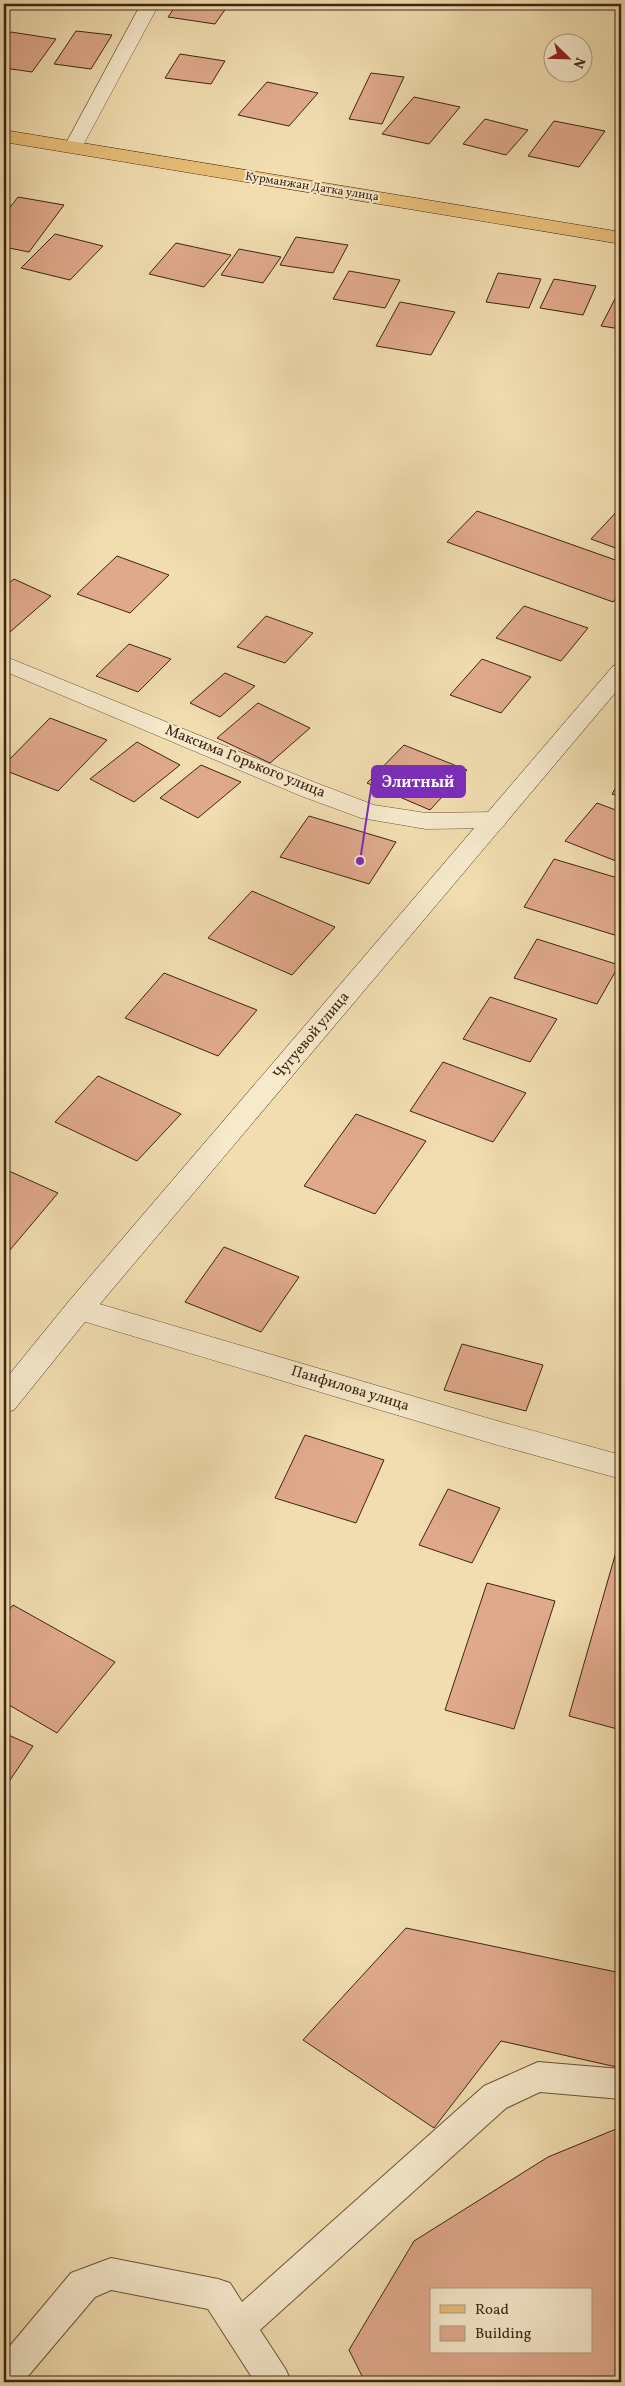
<svg xmlns="http://www.w3.org/2000/svg" width="625" height="2386" viewBox="0 0 625 2386" font-family="Vollkorn,serif">
  <style>
    .building { fill: #e0a98c; stroke: #3f2412; fill-rule: evenodd }
    .lines { fill: none; stroke-linecap: round; stroke-linejoin: round }
    .lane-casing { stroke: #6c523a; stroke-width: 2 }
    .street-casing { stroke: #6c523a; stroke-width: 1 }
    .secondary-casing { stroke: #3f2412; stroke-width: 1 }
    .primary-casing { stroke: #3f2412; stroke-width: 1 }
    .lane { fill: #f6e9cc; fill-rule: evenodd }
    .street { fill: #f6e9cc; fill-rule: evenodd }
    .secondary { fill: #f6e9cc; fill-rule: evenodd }
    .primary { fill: #e8be78; fill-rule: evenodd }
    .labels { text-anchor: middle; dominant-baseline: central; stroke-width: 4; stroke-linejoin: round; paint-order: stroke }
    .far-street-label { font-size: 12px; fill: #3f2412; stroke: #f6e9cc }
    .street-label { font-size: 15px; fill: #3f2412; stroke: #f6e9cc }
    .leader { fill: none; stroke: #7b2cbf; stroke-width: 2 }
    .callout-dot { fill: #7b2cbf; stroke: #f6e9cc; stroke-width: 2 }
    .callout { fill: #7b2cbf; stroke: #7b2cbf; stroke-width: 2 }
    .callout-label { font-size: 16px; text-anchor: middle; font-weight: bold; fill: #fff }
  </style>
  <rect width="100%" height="100%" fill="#f1ddb0"/>
  <filter id="stains"><feTurbulence type="fractalNoise" baseFrequency=".004" numOctaves="4"/><feColorMatrix values="0 0 0 0 .2 0 0 0 0 .09 0 0 0 0 .02 0 0 0 .5 -.17"/></filter>
  <radialGradient id="worn" r=".72"><stop offset=".6" stop-color="#630" stop-opacity="0"/><stop offset="1" stop-color="#630" stop-opacity=".3"/></radialGradient>
  <g class="building">
    <path d="M177,4h52l-14,20 -47,-7z"/>
    <path d="M76,31l36,4 -21,34 -37,-5z"/>
    <path d="M11,32l45,7 -24,33 -28,-4v-26z"/>
    <path d="M180,54l45,7 -14,23 -46,-6z"/>
    <path d="M371,73l33,4 -22,47 -33,-5z"/>
    <path d="M267,82l51,11 -29,33 -51,-11z"/>
    <path d="M414,97l46,10 -31,37 -47,-10z"/>
    <path d="M485,119l43,11 -22,25 -43,-11z"/>
    <path d="M554,121l51,10 -26,36 -51,-11z"/>
    <path d="M18,197l46,8 -35,47 -25,-5v-32z"/>
    <path d="M55,234l48,12 -33,34 -49,-12z"/>
    <path d="M296,237l52,8 -15,28 -53,-8z"/>
    <path d="M176,243l55,12 -27,32 -55,-13z"/>
    <path d="M239,249l42,8 -18,26 -42,-8z"/>
    <path d="M349,271l51,9 -15,28 -52,-9z"/>
    <path d="M498,273l43,6 -12,29 -43,-6z"/>
    <path d="M554,279l42,7 -13,29 -43,-7z"/>
    <path d="M618,293h3v36l-20,-3z"/>
    <path d="M400,302l55,10 -24,43 -55,-9z"/>
    <path d="M621,507v43l-30,-11z"/>
    <path d="M477,511l144,51v30l-8,10 -166,-60z"/>
    <path d="M117,556l52,19 -39,38 -53,-19z"/>
    <path d="M14,579l37,17 -41,36 -6,-4v-41z"/>
    <path d="M524,606l64,22 -27,33 -65,-23z"/>
    <path d="M266,616l47,17 -28,30 -48,-16z"/>
    <path d="M129,644l42,15 -33,33 -42,-16z"/>
    <path d="M482,659l49,18 -30,36 -51,-18z"/>
    <path d="M225,673l30,13 -35,31 -30,-14z"/>
    <path d="M258,703l52,25 -40,35 -53,-25z"/>
    <path d="M50,718l57,22 -49,51 -54,-21v-5z"/>
    <path d="M137,742l43,23 -46,37 -44,-23z"/>
    <path d="M404,745l63,25 -37,40 -63,-27z"/>
    <path d="M201,765l40,17 -43,36 -38,-20z"/>
    <path d="M621,779v18l-9,-3z"/>
    <path d="M597,803l24,9v51l-56,-22z"/>
    <path d="M309,816l87,26 -27,42 -89,-27z"/>
    <path d="M554,859l67,20v58l-97,-30z"/>
    <path d="M252,891l83,36 -43,48 -84,-37z"/>
    <path d="M537,939l82,26 -22,39 -83,-26z"/>
    <path d="M164,973l93,37 -39,46 -93,-38z"/>
    <path d="M490,997l67,22 -27,43 -67,-23z"/>
    <path d="M443,1062l83,31 -33,49 -83,-31z"/>
    <path d="M98,1076l83,38 -44,47 -82,-39z"/>
    <path d="M356,1114l70,27 -51,73 -71,-28z"/>
    <path d="M9,1171l49,22 -54,64v-80z"/>
    <path d="M224,1247l75,30 -38,55 -76,-30z"/>
    <path d="M462,1344l81,21 -17,46 -82,-21z"/>
    <path d="M621,1395v26l-5,-1z"/>
    <path d="M305,1435l79,25 -28,63 -81,-25z"/>
    <path d="M448,1489l52,19 -28,55 -53,-18z"/>
    <path d="M616,1552l5,1v177l-52,-14z"/>
    <path d="M487,1583l68,18 -41,128 -69,-19z"/>
    <path d="M13,1605l102,57 -58,71 -53,-31v-86z"/>
    <path d="M4,1733l29,13 -29,43z"/>
    <path d="M406,1928l215,45v95l-120,-27 -67,87 -131,-88z"/>
    <path d="M621,2127v255h-256l-16,-32 65,-109 134,-84zM431,2290h160v62h-160z"/>
  </g>
  <g class="lines">
    <g class="lane-casing">
      <path id="lane" d="M538,2062l83,7v30l-81,-7 -34,16 -246,222 26,40 5,12h-36l-47,-73 -97,-19 -16,7 -72,85h-19v-29l67,-80 40,-15 107,21 12,4 12,19 242,-216z"/>
    </g>
    <g class="street-casing">
      <g id="street">
        <path d="M141,4h18l-77,143 -2,4h-14l-2,-4z"/>
        <path d="M4,656l315,128 55,21 52,8 69,-1 9,2 3,6 -3,6 -9,2 -69,1 -65,-11 -60,-22 -297,-125z"/>
        <path d="M79,1298l415,122 127,35v24l-127,-35 -425,-127 -4,-8 4,-8z"/>
      </g>
    </g>
    <g class="secondary-casing">
      <path id="secondary" d="M621,664v22l-532,631 -75,93 -10,3v-32l65,-80 544,-635z"/>
    </g>
    <g class="primary-casing">
      <path id="primary" d="M4,130l617,102v12l-617,-102z"/>
    </g>
    <use href="#lane" class="lane"/>
    <use href="#street" class="street"/>
    <use href="#secondary" class="secondary"/>
    <use href="#primary" class="primary"/>
  </g>
  <g class="labels">
    <g class="far-street-label">
      <text transform="translate(312 187) rotate(9)">Курманжан Датка улица</text>
    </g>
    <g class="street-label">
      <text transform="translate(245 762) rotate(22)">Максима Горького улица</text>
      <text transform="translate(312 1036) rotate(-50)">Чугуевой улица</text>
      <text transform="translate(350 1389) rotate(17)">Панфилова улица</text>
    </g>
  </g>
  <path class="leader" d="M360 861L372 782"/>
  <circle class="callout-dot" cx="360" cy="861" r="5"/>
  <rect class="callout" x="372" y="766" width="93" height="31" rx="5"/>
  <g class="callout-label">
    <text x="418" y="787">Элитный</text>
  </g>
  <rect width="625" height="2386" fill="none" stroke="#f1ddb0" stroke-width="20"/>
  <rect x="5" y="5" width="615" height="2376" fill="none" stroke="#3f2412" stroke-width="2.5"/>
  <rect x="10" y="10" width="605" height="2366" fill="none" stroke="#3f2412"/>
  <rect x="430" y="2288" width="162" height="65" fill="#f6e9cc" stroke="#ad9a82"/>
  <rect x="440" y="2305" width="25" height="8" fill="#e8be78" stroke="#ad9a82"/>
  <text x="475" y="2314" font-size="15" fill="#3f2412">Road</text>
  <rect x="440" y="2326" width="25" height="15" fill="#e0a98c" stroke="#ad9a82"/>
  <text x="475" y="2338" font-size="15" fill="#3f2412">Building</text>
  <g transform="translate(568 58) rotate(113)"><circle r="24" fill="#f6e9cc" stroke="#ad9a82"/>
  <path d="M0-4L9 19L0 12L-9 19Z" fill="#8f2418"/>
  <text y="-8" font-size="14" font-weight="bold" text-anchor="middle" fill="#3f2412">N</text>
  </g>
  <rect width="100%" height="100%" filter="url(#stains)"/>
  <rect width="100%" height="100%" fill="url(#worn)"/>
</svg>
